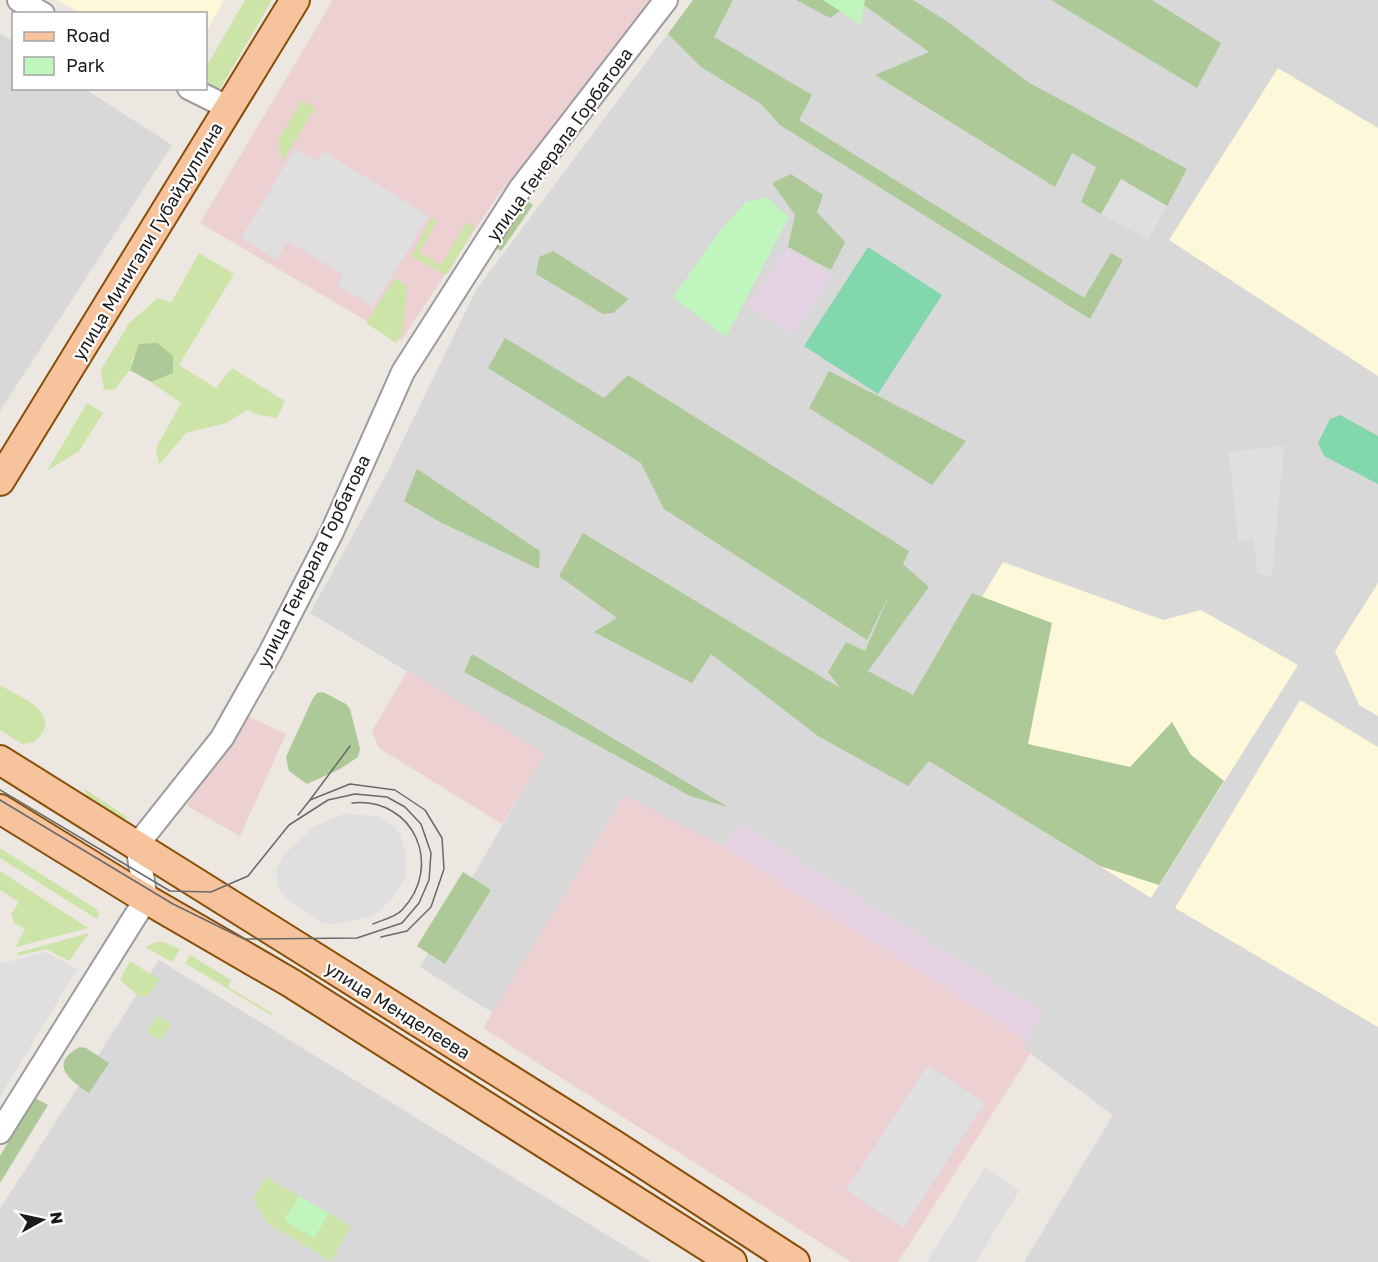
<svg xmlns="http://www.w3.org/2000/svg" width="1378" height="1262" viewBox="0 0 1378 1262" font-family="'Golos Text',sans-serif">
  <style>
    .residential { fill: #d9d8d8 }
    .commercial { fill: #ecd0d2 }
    .industrial { fill: #e5d3e3 }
    .education { fill: #fdf8d9 }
    .grass { fill: #cde4a8 }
    .forest { fill: #acc997 }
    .park { fill: #c1f5be }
    .pitch { fill: #82d7ac }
    .parking { fill: #dfdfdf }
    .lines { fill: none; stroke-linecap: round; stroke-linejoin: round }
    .minor-casing { stroke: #9c9c9c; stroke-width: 26 }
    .major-casing { stroke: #894e08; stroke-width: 32 }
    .minor { stroke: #fff; stroke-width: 22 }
    .major { stroke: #f6c39c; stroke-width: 28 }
    .tram { stroke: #696969; stroke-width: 1.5 }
    .labels { text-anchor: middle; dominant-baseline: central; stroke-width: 4.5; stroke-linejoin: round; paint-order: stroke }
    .street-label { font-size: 18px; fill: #1b1b1b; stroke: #fff }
  </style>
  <rect width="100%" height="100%" fill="#ece7e0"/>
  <g class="residential">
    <path d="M693,0h685v1262h-354l89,-147 -91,-68 21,-35 -303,-189 -15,24 -101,-51 -131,217 -73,-46 124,-213 -234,-141 78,-142 88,-181z"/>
    <path d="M0,33l13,8 1,47 71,1 87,56 -172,266z"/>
    <path d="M159,960l492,302h-651v-53z"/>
  </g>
  <g class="commercial">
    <path d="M333,0h320l-159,201 -93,140 -201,-118z"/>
    <path d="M408,670l137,84 -43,70 -123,-76 -7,-17z"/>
    <path d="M241,713l45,21 -46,102 -53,-30z"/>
    <path d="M625,795l100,52 302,193 -5,7 9,6 -133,209h-47l-368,-234z"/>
  </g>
  <g class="industrial">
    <path d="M788,247l44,30 -39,58 -44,-30z"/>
    <path d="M740,823l303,189 -16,28 -302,-193z"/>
  </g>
  <g class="education">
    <path d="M57,0h167l-18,32v-18l-125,-1z"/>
    <path d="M1278,68l100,60v248l-209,-136z"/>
    <path d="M1003,562l160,58 38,-10 97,55 -147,233 -255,-158z"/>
    <path d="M1378,583v133l-19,-11 -24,-54z"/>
    <path d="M1300,700l78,47v280l-203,-119z"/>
  </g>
  <g class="grass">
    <path d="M245,0h27l-52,89 -9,1 -5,-3v-20z"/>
    <path d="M302,100l13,8 -32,53 -6,-19z"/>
    <path d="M431,218l6,3 -18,31 22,13 26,-43 8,5 -27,46 -4,1 -33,-18z"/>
    <path d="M199,253l35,21 -55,91 37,23 16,-20 53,33 -8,17 -22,-4 -8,-4 -21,13 -40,10 -27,32 -3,-17 25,-45 -30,-21 22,-9 -40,-17 -3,14 -15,19 -11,1 -3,-20 28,-47 29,-25 13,5z"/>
    <path d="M395,278l12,8 -4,46 -7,11 -30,-20z"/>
    <path d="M87,403l16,10 -24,38 -32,20z"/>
    <path d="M0,685c21,13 67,29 34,57l-12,2 -22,-14z"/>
    <path d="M83,788l44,29 -4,4 -34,-22z"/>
    <path d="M0,848l96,61 3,5 -2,5 -97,-61z"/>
    <path d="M0,871l88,57 -72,19 9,-18 -11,-6 -3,-9 8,-12 -19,-12z"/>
    <path d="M89,933l-20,28 -23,-12 -28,7 -1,-3z"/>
    <path d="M160,941l20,8 -8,13 -27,-15z"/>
    <path d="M190,955l41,25 -3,7 44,26 -1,2 -86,-52z"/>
    <path d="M130,961l30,19 -13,16 -7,1 -20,-17z"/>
    <path d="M158,1016l13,8 -10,16 -12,-7 -1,-4z"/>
    <path d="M266,1177l33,19 -14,24 29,18 15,-25 22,13 -20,35 -64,-38 -14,-24z"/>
  </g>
  <g class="forest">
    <path d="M693,0h40l-19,37 98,58 -13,25 285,178 27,-45 12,7 -33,59 -310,-194 -19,-21 -60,-37 -33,-33z"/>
    <path d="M796,0h60l-26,18z"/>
    <path d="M857,0h56l32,20 83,62 159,87 -20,37 -46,-26 -20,34 -20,-12 15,-35 -24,-14 -17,34 -180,-112 54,-23z"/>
    <path d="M1051,0h101l69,43 -24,45z"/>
    <path d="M791,174l32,21 -6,17 28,30 -14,28 -43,-23 7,-32 -23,-32z"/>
    <path d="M525,199l8,6 -32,46 -8,-6z"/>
    <path d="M553,251l76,48 -16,14 -10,1 -67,-40 3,-17z"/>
    <path d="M505,338l99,60 24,-23 281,176 -6,13 26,23 -61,84 45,24 59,-102 80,30 -24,121 102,23 42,-45 19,33 33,26 -65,104 -59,-19 -171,-105 -21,25 -90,-50 -107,-82 -19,29 -98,-51 23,-14 -58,-42 24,-43 257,155 -12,-16 18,-30 19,9 26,-60 -24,49 -203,-131 -23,-46 -153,-95z"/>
    <path d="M157,343l16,13v17l-22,9 -21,-12 9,-26z"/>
    <path d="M829,371l137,70 -34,44 -123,-77z"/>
    <path d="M417,469l123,82 -1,18 -99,-47 -36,-21z"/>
    <path d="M472,654l256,153 -38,-11 -226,-124z"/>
    <path d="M323,692l23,12 4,5 10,40 -2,8 -18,12 -33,15 -18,-13 -3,-14 26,-57 5,-7z"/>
    <path d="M463,872l28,18 -46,74 -28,-18z"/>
    <path d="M80,1047l6,1 23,15 -20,30c-18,-12 -42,-29 -9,-46z"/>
    <path d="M35,1098l13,7 -48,78v-27z"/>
  </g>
  <g class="park">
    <path d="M823,0h42l-4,25z"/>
    <path d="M767,197l22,20 -63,120 -53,-40 46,-65 27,-30z"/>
    <path d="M299,1196l30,17 -15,25 -30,-18z"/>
  </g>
  <g class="pitch">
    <path d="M868,247l74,48 -64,99 -74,-48z"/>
    <path d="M1340,415l38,21v48l-54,-28 -6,-13 12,-24z"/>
  </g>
  <g class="parking">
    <path d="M295,149l22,12 6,-10 106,65 -56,91 -36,-22 6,-10 -55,-34 -12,19 -35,-22z"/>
    <path d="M1121,179l46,27 -19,34 -47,-26z"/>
    <path d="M1284,446l-12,131 -15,-4 -3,-34 -16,2 -9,-89z"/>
    <path d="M343,814l35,2 14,9 8,8 6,23 -1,22 -13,22 -20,16 -37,8 -14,-1 -34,-24 -9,-11 -2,-17 6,-14 31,-30z"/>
    <path d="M46,952l31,17 -77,128v-133z"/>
    <path d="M928,1065l57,38 -82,125 -57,-38z"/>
    <path d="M985,1167l34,24 -43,71h-49z"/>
  </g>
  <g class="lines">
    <g class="minor-casing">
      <g id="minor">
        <path d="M19,0l24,14"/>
        <path d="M189,88l40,20"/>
        <path d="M0,1132l146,-233 -9,-54 85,-107 48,-85 62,-121 71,-160 117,-183 146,-189"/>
      </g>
    </g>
    <g class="major-casing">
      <g id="major">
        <path d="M0,481l295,-481"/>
        <path d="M0,760l613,384 182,118"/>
        <path d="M0,809l146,90 145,84 441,279"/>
      </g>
    </g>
    <use href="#minor" class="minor"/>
    <use href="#major" class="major"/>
    <g class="tram">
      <path d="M0,790l170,101 41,1 37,-16 41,-51 39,-25 27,-6 32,3 18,10 16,17 10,29 -2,27 -10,23 -17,20 -45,15 -113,1 -71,-35 -173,-104"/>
      <path d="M310,800l40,-54"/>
      <path d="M352,803c62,-6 92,63 50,107 -6,7 -20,10 -29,14"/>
      <path d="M298,815l12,-15 40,-16 45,6 30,20 17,28 2,31 -13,38 -24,24 -26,6"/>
    </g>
  </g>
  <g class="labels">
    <g class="street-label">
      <text transform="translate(559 144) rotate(-54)">улица Генерала Горбатова</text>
      <text transform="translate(147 241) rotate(-59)">улица Минигали Губайдуллина</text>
      <text transform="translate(313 561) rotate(-64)">улица Генерала Горбатова</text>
      <text transform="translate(398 1010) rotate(32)">улица Менделеева</text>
    </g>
  </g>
  <rect x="12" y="12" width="195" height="78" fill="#ffffff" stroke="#a4a4a4" stroke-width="1.5"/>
  <rect x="24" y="32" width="30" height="9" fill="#f6c39c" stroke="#a4a4a4" stroke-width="1.5"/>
  <text x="66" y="42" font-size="18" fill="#1b1b1b">Road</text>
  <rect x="24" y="57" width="30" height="18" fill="#c1f5be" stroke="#a4a4a4" stroke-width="1.5"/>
  <text x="66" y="72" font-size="18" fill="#1b1b1b">Park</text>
  <g transform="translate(42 1220) rotate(82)" stroke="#ffffff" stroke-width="4.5" paint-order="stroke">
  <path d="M0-4.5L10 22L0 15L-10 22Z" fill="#1b1b1b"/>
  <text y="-9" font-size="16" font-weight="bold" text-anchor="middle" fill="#1b1b1b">N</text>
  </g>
</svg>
